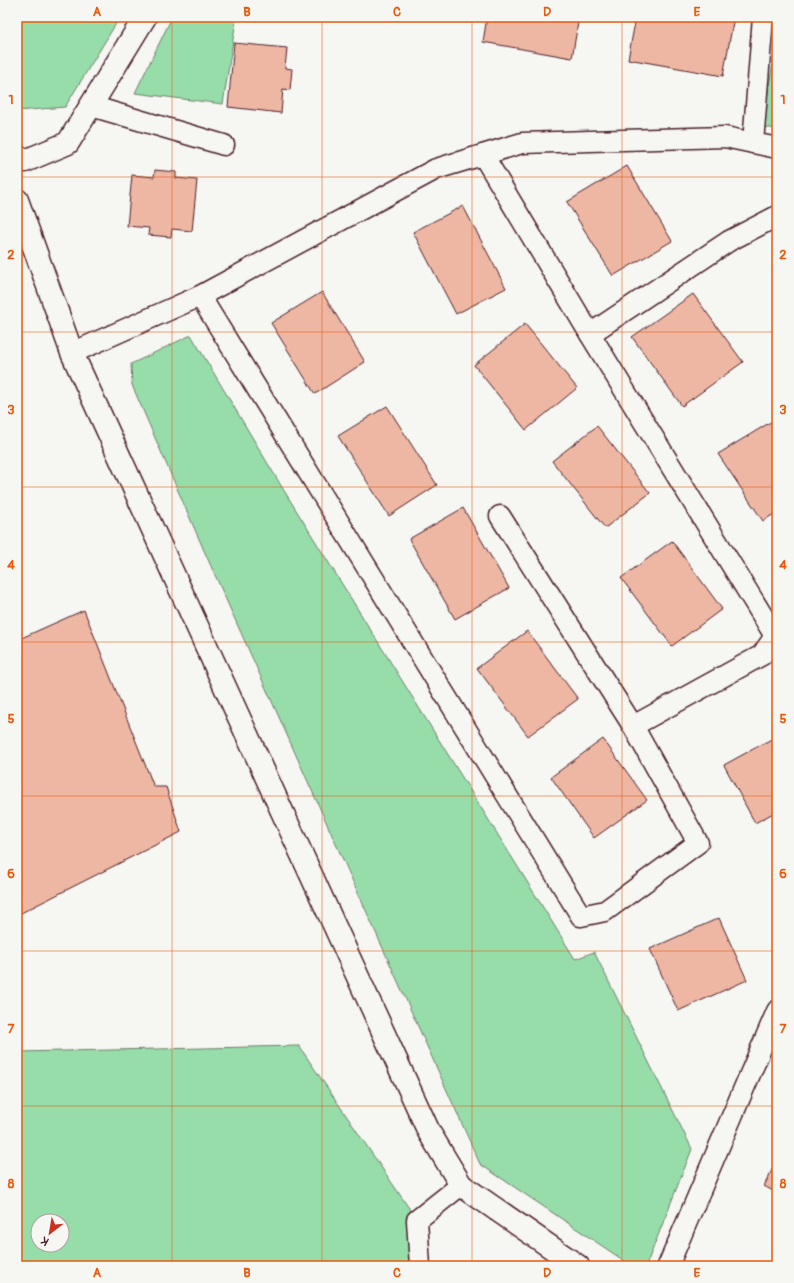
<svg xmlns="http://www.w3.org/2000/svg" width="794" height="1283" viewBox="0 0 794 1283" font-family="Pangolin,sans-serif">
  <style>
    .green { fill: #97ddaa; stroke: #707e6a; fill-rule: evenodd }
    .building { fill: #eeb7a3; stroke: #4a1f2b }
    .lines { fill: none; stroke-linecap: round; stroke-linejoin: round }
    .street-casing { stroke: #4a1f2b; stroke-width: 23 }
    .secondary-casing { stroke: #4a1f2b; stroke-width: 25 }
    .street { stroke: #f6f6f2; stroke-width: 20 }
    .secondary { stroke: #f6f6f2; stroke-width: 22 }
    .grid { fill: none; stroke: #e8590c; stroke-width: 1; stroke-opacity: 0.55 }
    .neatline { fill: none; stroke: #e8590c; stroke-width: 1.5 }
    .grid-label { font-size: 13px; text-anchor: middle; font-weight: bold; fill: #e8590c }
  </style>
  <rect width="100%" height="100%" fill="#f6f6f2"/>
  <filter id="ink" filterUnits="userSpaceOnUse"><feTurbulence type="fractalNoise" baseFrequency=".025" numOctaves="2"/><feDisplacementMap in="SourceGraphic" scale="8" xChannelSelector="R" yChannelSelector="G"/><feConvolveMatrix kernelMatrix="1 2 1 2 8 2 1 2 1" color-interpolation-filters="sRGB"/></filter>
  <g filter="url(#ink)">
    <g class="green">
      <path d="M17,17h103l-55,90 -48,4z"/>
      <path d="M172,17h38l26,3 -13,84 -88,-11z"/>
      <path d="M777,39v90l-15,-2z"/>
      <path d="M191,335l92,154 292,470 19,-7 98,197 -46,117h-14l-152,-102 -274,-609 -74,-170 -1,-21z"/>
      <path d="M299,1046l118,174 5,46h-405v-214zM38,1221h24v24h-24z"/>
    </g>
    <g class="building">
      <path d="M487,17h92l-7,41 -89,-16z"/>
      <path d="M636,17h98l-11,59 -95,-17z"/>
      <path d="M234,43l53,5 -2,20 7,1 -2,21 -7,-1 -2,24 -53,-6z"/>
      <path d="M627,166l45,75 -59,35 -46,-74z"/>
      <path d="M155,170l21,2v6l21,2 -5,51 -20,-2 -1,8 -23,-2 1,-7 -22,-2 5,-51 22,2z"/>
      <path d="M463,206l43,82 -50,26 -43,-82z"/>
      <path d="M322,292l43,70 -50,32 -44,-71z"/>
      <path d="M693,294l50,68 -61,44 -50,-69z"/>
      <path d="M525,324l52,64 -51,42 -52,-65z"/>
      <path d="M387,406l50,79 -48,31 -51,-80z"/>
      <path d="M774,420l3,5v87l-14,9 -45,-67z"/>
      <path d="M597,426l53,67 -45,35 -53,-67z"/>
      <path d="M463,508l46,80 -54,31 -46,-80z"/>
      <path d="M672,541l50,68 -50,37 -51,-68z"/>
      <path d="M84,610l70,177h12l15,45 -162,82 -2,-6v-268z"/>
      <path d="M527,631l51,68 -50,37 -51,-68z"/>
      <path d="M777,736v75l-22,12 -31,-58z"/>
      <path d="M603,739l44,61 -53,38 -43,-61z"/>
      <path d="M719,918l28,62 -69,31 -28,-62z"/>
      <path d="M777,1160v33l-13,-7z"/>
    </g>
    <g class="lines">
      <g class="street-casing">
        <g id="street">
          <path d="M91,106l133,39"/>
          <path d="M753,143l10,-126"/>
          <path d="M483,155l107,179 185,302 -13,19 -129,71"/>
          <path d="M200,296l381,620 24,-5 93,-68 -65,-117 -133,-210"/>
          <path d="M590,334l139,-93 48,-25"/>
          <path d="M72,353l128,-57 236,-127 86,-26 203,-6 52,11"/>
          <path d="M420,1266l-3,-46 44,-35"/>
          <path d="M668,1266l109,-255"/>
        </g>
      </g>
      <g class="secondary-casing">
        <g id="secondary">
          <path d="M17,156l8,5 43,-18 77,-126"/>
          <path d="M17,200l55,153 357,779 32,53 117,81"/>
        </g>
      </g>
      <use href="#street" class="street"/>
      <use href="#secondary" class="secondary"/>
    </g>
  </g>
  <path class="grid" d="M172,17v1249M322,17v1249M472,17v1249M622,17v1249M17,177h760M17,332h760M17,487h760M17,642h760M17,796h760M17,951h760M17,1106h760"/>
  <rect width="794" height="1283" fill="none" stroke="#f6f6f2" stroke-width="44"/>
  <g transform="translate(50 1233) rotate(211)"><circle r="19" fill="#f6f6f2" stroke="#b1a0a2"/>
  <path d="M0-3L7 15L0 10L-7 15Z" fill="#c8321e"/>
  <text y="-6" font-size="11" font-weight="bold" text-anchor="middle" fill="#4a1f2b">K</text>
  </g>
  <rect x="22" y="22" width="750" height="1239" class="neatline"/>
  <g class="grid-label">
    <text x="97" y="16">A</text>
    <text x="247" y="16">B</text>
    <text x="397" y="16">C</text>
    <text x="547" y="16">D</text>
    <text x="697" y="16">E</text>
    <text x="11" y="104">1</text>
    <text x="783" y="104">1</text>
    <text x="11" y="259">2</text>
    <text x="783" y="259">2</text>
    <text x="11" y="414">3</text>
    <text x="783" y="414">3</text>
    <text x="11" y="569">4</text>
    <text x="783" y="569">4</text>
    <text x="11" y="723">5</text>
    <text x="783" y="723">5</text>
    <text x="11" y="878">6</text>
    <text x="783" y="878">6</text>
    <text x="11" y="1033">7</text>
    <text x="783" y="1033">7</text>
    <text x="11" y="1188">8</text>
    <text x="783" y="1188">8</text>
    <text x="97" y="1277">A</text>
    <text x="247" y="1277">B</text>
    <text x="397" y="1277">C</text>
    <text x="547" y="1277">D</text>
    <text x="697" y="1277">E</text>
  </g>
</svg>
